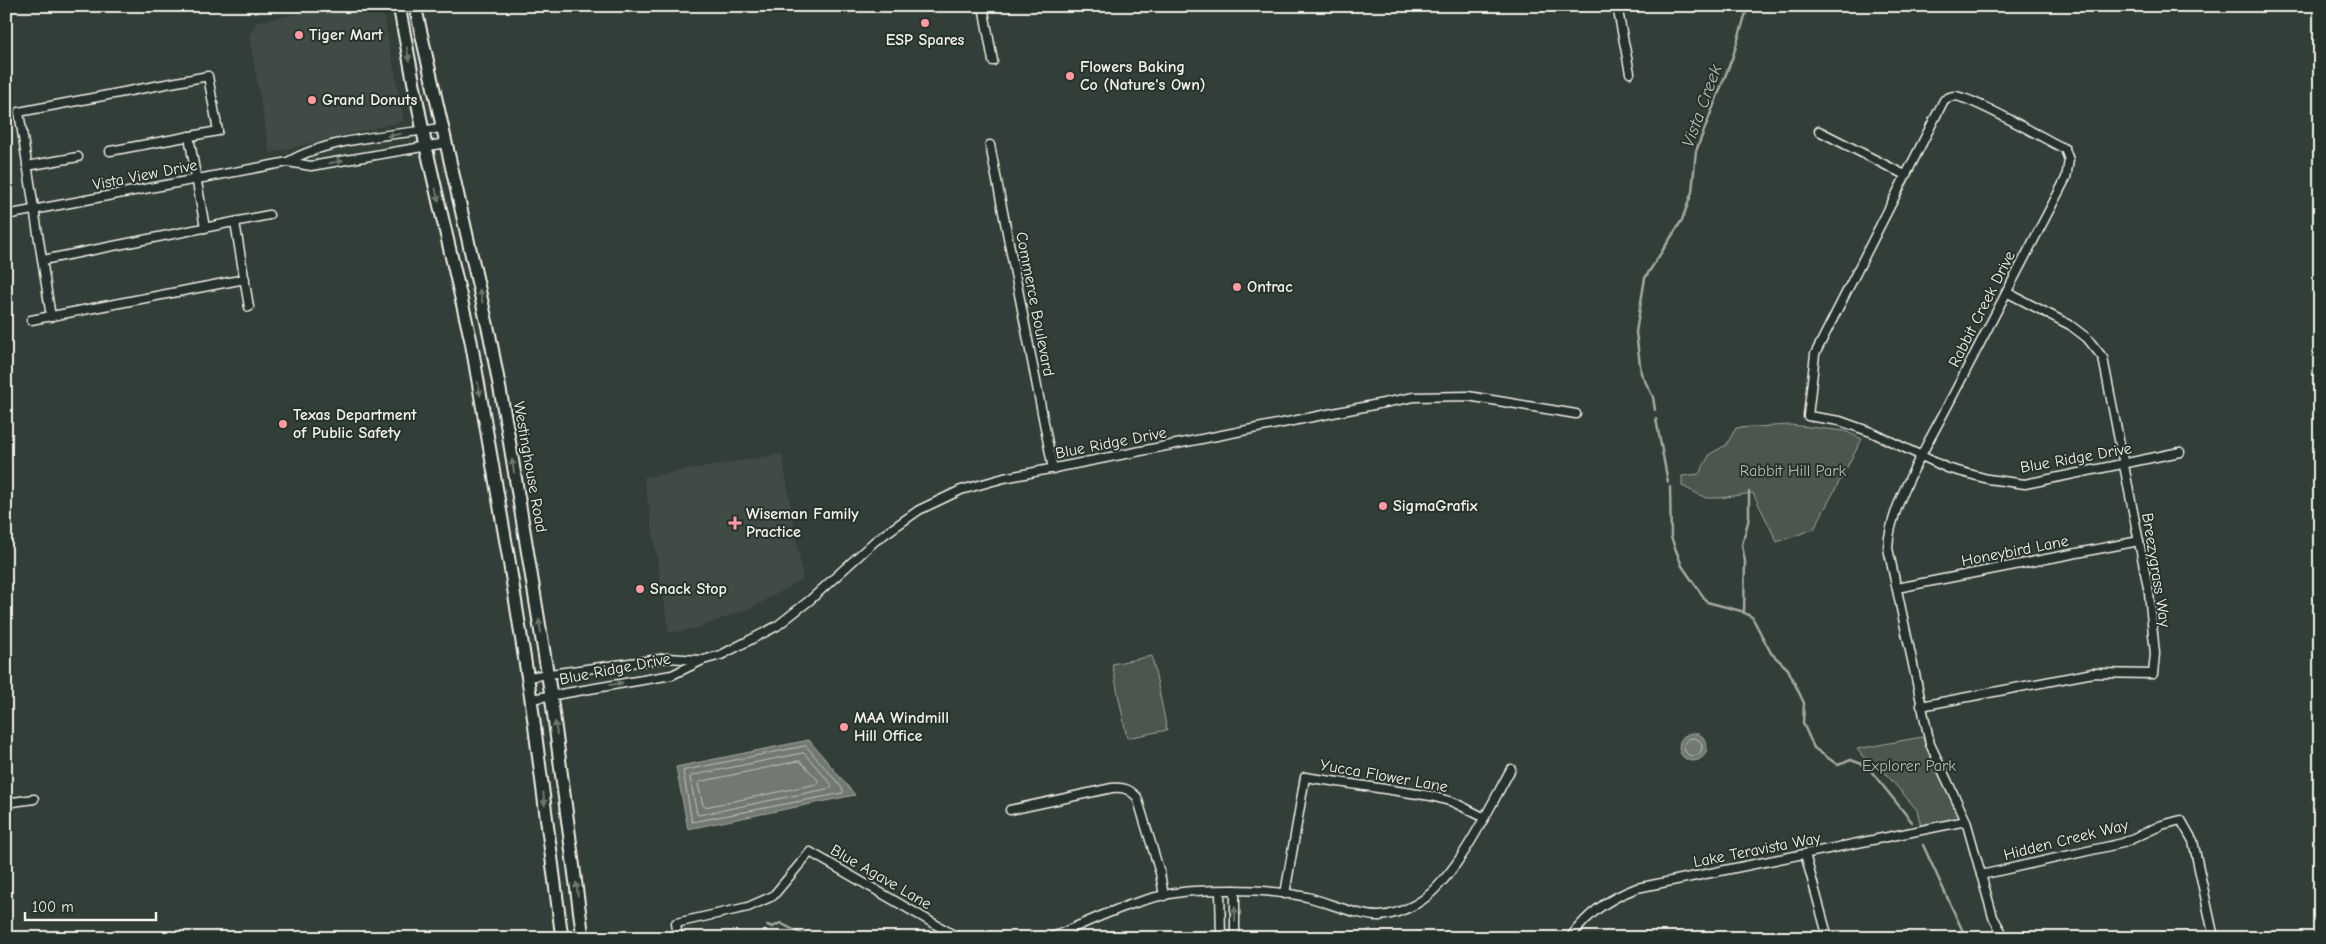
<svg xmlns="http://www.w3.org/2000/svg" width="2326" height="944" viewBox="0 0 2326 944" font-family="'Comic Neue',sans-serif">
  <style>
    .built { fill: #404b44 }
    .park { fill: #4c564f; stroke: #a0a49c }
    .water { fill: #727972; stroke: #a6a9a1 }
    .lines { fill: none; stroke-linecap: round; stroke-linejoin: round }
    .shore { stroke: #c0c1b9; stroke-width: 1 }
    .stream { stroke: #a6a9a1; stroke-width: 2.5 }
    .street-casing { stroke: #f4f1e8; stroke-width: 11 }
    .secondary-casing { stroke: #f4f1e8; stroke-width: 15 }
    .street { stroke: #26332d; stroke-width: 8 }
    .secondary { stroke: #26332d; stroke-width: 11 }
    .oneway { fill: #6e766e }
    .poi-dot { fill: #ff9aa2; stroke: #26332d; stroke-width: 2 }
    .labels { text-anchor: middle; dominant-baseline: central; stroke-width: 4; stroke-linejoin: round; paint-order: stroke }
    .poi-label { font-size: 16px; font-weight: bold; fill: #f4f1e8; stroke: #26332d; text-anchor: start }
    .street-label { font-size: 16px; fill: #f4f1e8; stroke: #26332d }
    .park-label { font-size: 16px; fill: #b9bbb2; stroke: #26332d }
    .water-label { font-size: 18px; font-style: italic; fill: #babbb3; stroke: #26332d }
  </style>
  <rect width="100%" height="100%" fill="#323e38"/>
  <filter id="ink" filterUnits="userSpaceOnUse"><feTurbulence type="fractalNoise" baseFrequency=".02" numOctaves="2"/><feDisplacementMap in="SourceGraphic" scale="10" xChannelSelector="R" yChannelSelector="G"/><feConvolveMatrix kernelMatrix="1 2 1 2 8 2 1 2 1" color-interpolation-filters="sRGB"/></filter>
  <g filter="url(#ink)">
    <g class="built">
      <path d="M334,6h48l22,115 -134,32 -21,-117 8,-14z"/>
      <path d="M782,454l21,125 -50,28 -55,21 -29,5 -25,-156z"/>
    </g>
    <g class="park">
      <path d="M1790,425l55,6 17,8 -48,90 -37,13 -24,-49 -33,5h-14l-24,-12v-10l17,-2 11,-20 16,-9 10,-17z"/>
      <path d="M1152,656l15,74 -40,8 -15,-74z"/>
      <path d="M1922,737l34,73v5l-6,6 -29,5 -4,-16 -37,-43 -17,-10 -6,-8z"/>
    </g>
    <g class="water">
      <circle cx="1693" cy="747" r="14"/>
      <path d="M809,740l46,55 -167,34 -12,-62z"/>
    </g>
    <g class="lines">
      <g class="shore">
        <circle cx="1693" cy="747" r="9"/>
        <path d="M806,746l37,43v4l-151,29 -9,-51z"/>
        <path d="M804,753l28,32 -1,3 -132,27 -2,-1 -7,-36 1,-2z"/>
        <path d="M800,761l18,19 -1,4 -112,23 -2,-2 -5,-21 2,-2z"/>
      </g>
      <g class="stream">
        <path d="M1655,410l-2,-13 -12,-24 -5,-41 9,-54 37,-58 10,-28 4,-41 37,-95 15,-50"/>
        <path d="M1656,419l12,63"/>
        <path d="M1670,487l1,50 11,29 25,36 34,9 11,6 19,36 17,16 5,11 11,23 -1,20 11,25 24,17 13,-5 16,6 45,56"/>
        <path d="M1744,613l1,-52 -3,-16 7,-27v-26"/>
        <path d="M1923,845l43,93"/>
        <path d="M767,925l6,2 7,-4 30,15"/>
      </g>
      <g class="street-casing">
        <g id="street">
          <path d="M983,6l10,55"/>
          <path d="M1617,6l13,67"/>
          <path d="M1819,131l86,44"/>
          <path d="M189,136l16,92"/>
          <path d="M990,145l63,324"/>
          <path d="M288,162l23,4 135,-23"/>
          <path d="M27,166l51,-9"/>
          <path d="M6,215l282,-53c38,-24 109,-27 154,-34"/>
          <path d="M235,222l14,85"/>
          <path d="M43,260l226,-45"/>
          <path d="M51,317l-32,-205 189,-36 10,55 -108,20"/>
          <path d="M31,320l214,-41"/>
          <path d="M1897,588l242,-47"/>
          <path d="M528,677l139,-19 34,2"/>
          <path d="M531,699l141,-24 31,-15 18,-5 56,-29 33,-26 65,-59 44,-31 42,-20 43,-12 410,-81 54,-1 108,18"/>
          <path d="M1921,706l172,-33 60,1 2,-20 -6,-61 -46,-235 -16,-20 -17,-13 -64,-33"/>
          <path d="M6,803l28,-4"/>
          <path d="M1010,810l102,-22c12,-1 17,1 25,9l23,76 4,23"/>
          <path d="M1805,854l23,84"/>
          <path d="M1981,875l142,-32 39,-18 19,-5 12,21 21,97"/>
          <path d="M1235,890v48"/>
          <path d="M1220,891l1,47"/>
          <path d="M1285,894l20,-117 126,19 22,6 30,15"/>
          <path d="M678,938l-2,-15 72,-16 25,-11 37,-44 149,86"/>
          <path d="M1051,938c42,-19 96,-45 143,-47 38,-2 76,-2 113,6 20,5 54,20 73,19 12,-1 25,-6 36,-12 39,-22 73,-96 95,-135"/>
          <path d="M1570,938c18,-25 38,-39 67,-50l329,-67"/>
          <path d="M2005,938l-12,-21 -27,-96 -36,-77 -42,-196c1,-42 41,-106 61,-145 39,-75 78,-150 117,-225l3,-18 -4,-11c-20,-10 -93,-52 -110,-53 -4,0 -8,2 -11,4l-129,254 -7,62 32,5 31,11 76,36 41,11 37,5 155,-32"/>
        </g>
      </g>
      <g class="secondary-casing">
        <g id="secondary">
          <path d="M399,6l27,141 45,194 38,219 22,139 31,239"/>
          <path d="M415,6l75,331 17,90 44,268 32,243"/>
        </g>
      </g>
      <use href="#street" class="street"/>
      <use href="#secondary" class="secondary"/>
    </g>
    <defs><path id="oneway-solid" d="M-6-.8H1V-3.2L6.5 0L1 3.2V.8H-6Z" transform="scale(1.25)"/></defs>
    <g class="oneway">
      <use href="#oneway-solid" transform="translate(408 54) rotate(79)"/>
      <use href="#oneway-solid" transform="translate(394 135) rotate(171)"/>
      <use href="#oneway-solid" transform="translate(336 162) rotate(-9)"/>
      <use href="#oneway-solid" transform="translate(437 195) rotate(77)"/>
      <use href="#oneway-solid" transform="translate(481 296) rotate(-103)"/>
      <use href="#oneway-solid" transform="translate(479 389) rotate(80)"/>
      <use href="#oneway-solid" transform="translate(513 466) rotate(-99)"/>
      <use href="#oneway-solid" transform="translate(540 626) rotate(-99)"/>
      <use href="#oneway-solid" transform="translate(616 684) rotate(-10)"/>
      <use href="#oneway-solid" transform="translate(556 728) rotate(-98)"/>
      <use href="#oneway-solid" transform="translate(544 799) rotate(83)"/>
      <use href="#oneway-solid" transform="translate(577 889) rotate(-97)"/>
      <use href="#oneway-solid" transform="translate(1235 914) rotate(-91)"/>
    </g>
  </g>
  <g class="poi-dot">
    <circle cx="925" cy="23" r="5"/>
    <circle cx="299" cy="35" r="5"/>
    <circle cx="1070" cy="76" r="5"/>
    <circle cx="312" cy="100" r="5"/>
    <circle cx="1237" cy="287" r="5"/>
    <circle cx="283" cy="424" r="5"/>
    <circle cx="1383" cy="506" r="5"/>
    <path d="M732.5 515.5h5v5h5v5h-5v5h-5v-5h-5v-5h5z"/>
    <circle cx="640" cy="589" r="5"/>
    <circle cx="844" cy="727" r="5"/>
  </g>
  <g class="labels">
    <g class="poi-label">
      <text x="309" y="35">Tiger Mart</text>
      <text x="925" y="40" text-anchor="middle">ESP Spares</text>
      <text x="1080" y="67">Flowers Baking<tspan x="1080" dy="18">Co (Nature's Own)</tspan></text>
      <text x="322" y="100">Grand Donuts</text>
      <text x="1247" y="287">Ontrac</text>
      <text x="293" y="415">Texas Department<tspan x="293" dy="18">of Public Safety</tspan></text>
      <text x="1393" y="506">SigmaGrafix</text>
      <text x="746" y="514">Wiseman Family<tspan x="746" dy="18">Practice</tspan></text>
      <text x="650" y="589">Snack Stop</text>
      <text x="854" y="718">MAA Windmill<tspan x="854" dy="18">Hill Office</tspan></text>
    </g>
    <g class="street-label">
      <text transform="translate(145 175) rotate(-11)">Vista View Drive</text>
      <text transform="translate(1035 304) rotate(79)">Commerce Boulevard</text>
      <text transform="translate(1982 309) rotate(-63)">Rabbit Creek Drive</text>
      <text transform="translate(1111 443) rotate(-11)">Blue Ridge Drive</text>
      <text transform="translate(2076 458) rotate(-10)">Blue Ridge Drive</text>
      <text transform="translate(530 467) rotate(80)">Westinghouse Road</text>
      <text transform="translate(2015 551) rotate(-11)">Honeybird Lane</text>
      <text transform="translate(2156 570) rotate(81)">Breezygrass Way</text>
      <text transform="translate(615 669) rotate(-11)">Blue Ridge Drive</text>
      <text transform="translate(1384 776) rotate(10)">Yucca Flower Lane</text>
      <text transform="translate(2066 840) rotate(-14)">Hidden Creek Way</text>
      <text transform="translate(1757 850) rotate(-11)">Lake Teravista Way</text>
      <text transform="translate(881 877) rotate(30)">Blue Agave Lane</text>
    </g>
    <g class="park-label">
      <text x="1793" y="471">Rabbit Hill Park</text>
      <text x="1909" y="766">Explorer Park</text>
    </g>
    <g class="water-label">
      <text transform="translate(1702 106) rotate(-70)">Vista Creek</text>
    </g>
  </g>
  <rect width="2326" height="944" fill="none" stroke="#26332d" stroke-width="25"/>
  <rect x="12" y="12" width="2301" height="919" fill="none" stroke="#f4f1e8" stroke-width="2" filter="url(#ink)"/>
  <path d="M25 912v8h131v-8" fill="none" stroke="#f4f1e8" stroke-width="2.5"/>
  <text x="32" y="912" font-size="15" fill="#f4f1e8" stroke="#26332d" stroke-width="4" paint-order="stroke">100 m</text>
</svg>
